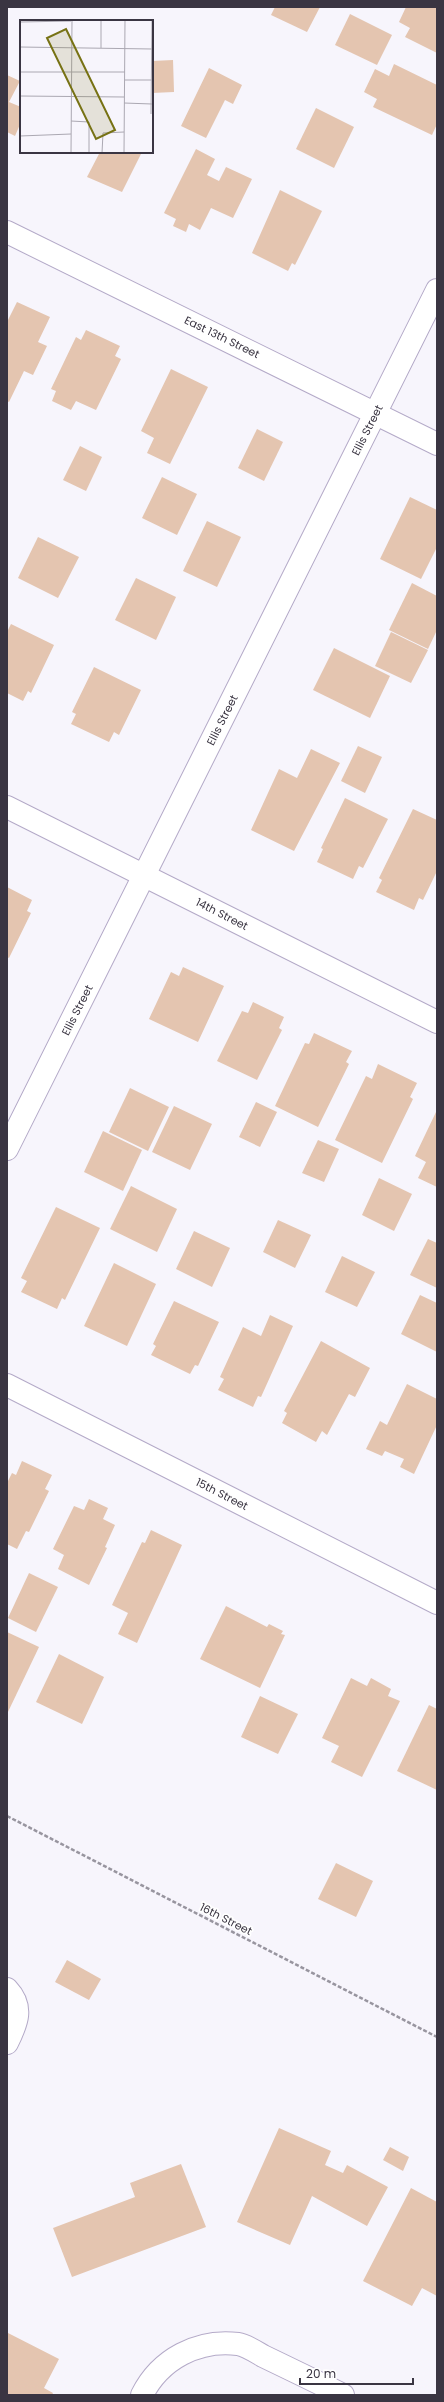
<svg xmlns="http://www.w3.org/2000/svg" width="444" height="2402" viewBox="0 0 444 2402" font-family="Poppins,sans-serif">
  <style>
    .building { fill: #e4c5b0 }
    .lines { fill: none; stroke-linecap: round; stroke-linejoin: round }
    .minor-casing { stroke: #b4aac8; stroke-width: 24 }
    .path { stroke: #98959f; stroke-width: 2.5; stroke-dasharray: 4 2; stroke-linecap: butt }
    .minor { stroke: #fff; stroke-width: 22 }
    .labels { text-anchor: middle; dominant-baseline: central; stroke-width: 3.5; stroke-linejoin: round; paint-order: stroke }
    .street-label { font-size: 11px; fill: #3a3542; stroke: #fff }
    .inset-road { fill: none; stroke: #aba8b2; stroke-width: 1 }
    .view { fill: #777214; fill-opacity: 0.15; stroke: #777214; stroke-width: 2 }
    .inset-edge { fill: none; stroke: #3a3542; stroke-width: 2 }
  </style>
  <rect width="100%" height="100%" fill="#f7f5fc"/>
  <g class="building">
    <path d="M275,7h45l-13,25 -36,-17z"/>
    <path d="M406,7h31v46l-32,-16 5,-9 -11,-6z"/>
    <path d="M350,14l42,21 -15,30 -42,-20z"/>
    <path d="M173,60l1,32 -22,1v-32z"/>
    <path d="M394,64l43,21v39l-5,11 -59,-28 4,-8 -13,-7 11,-23 14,7z"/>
    <path d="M209,68l33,17 -9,19 -8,-4 -19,38 -25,-12z"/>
    <path d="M7,75l13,6 -11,21 12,5v15l-6,14 -8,-4z"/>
    <path d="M316,108l38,19 -20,41 -38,-19z"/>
    <path d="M196,149l19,10 -8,16 12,6 7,-14 26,12 -19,39 -22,-10 -11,22 -11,-6 -3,8 -13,-6 3,-7 -12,-6z"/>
    <path d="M100,152h42l-20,40 -35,-15z"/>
    <path d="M280,190l42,21 -27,54 -3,-2 -4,8 -36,-18z"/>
    <path d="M17,302l33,15 -12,25 9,4 -14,29 -9,-4 -15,31 -2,-1v-79z"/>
    <path d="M86,330l34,16 -5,10 6,3 -25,51 -20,-9 -5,9 -19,-9 4,-10 -5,-2 25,-52 5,3z"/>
    <path d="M171,369l37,18 -38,77 -23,-11 7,-15 -13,-7z"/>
    <path d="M257,429l26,13 -19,39 -26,-13z"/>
    <path d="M80,446l22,11 -16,34 -23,-11z"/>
    <path d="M162,477l35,17 -20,41 -35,-17z"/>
    <path d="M410,497l27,13v37l-16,32 -41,-20z"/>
    <path d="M207,521l34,16 -24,50 -34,-16z"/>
    <path d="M38,537l41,20 -21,41 -40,-20z"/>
    <path d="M136,578l40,19 -20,43 -41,-20z"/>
    <path d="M412,583l25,13v34l-9,19 -39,-19z"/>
    <path d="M11,624l43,21 -23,48 -3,-2 -5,10 -16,-8v-61z"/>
    <path d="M391,632l37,18 -17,33 -36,-17z"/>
    <path d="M334,648l56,28 -20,42 -57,-28z"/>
    <path d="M94,667l47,23 -22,45 -5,-3 -5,10 -38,-18 5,-10 -4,-2z"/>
    <path d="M358,746l24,11 -17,36 -24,-12z"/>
    <path d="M311,749l29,14 -46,88 -43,-21 28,-61 18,9z"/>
    <path d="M345,798l43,21 -25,49 -4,-2 -6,13 -36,-17 6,-13 -2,-1z"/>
    <path d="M413,809l24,11v51l-14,29 -4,-2 -5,12 -38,-18 6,-12 -3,-2z"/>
    <path d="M7,887l25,13 -5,11 4,2 -22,45 -2,-1z"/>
    <path d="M183,967l41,19 -26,56 -49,-23 22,-47 8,4z"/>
    <path d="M253,1002l31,15 -5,11 3,2 -25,50 -40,-19 25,-50 6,2z"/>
    <path d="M314,1033l38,18 -6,11 3,2 -31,63 -43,-21 30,-63 4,1z"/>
    <path d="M378,1064l39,19 -7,14 3,2 -31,64 -47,-23 31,-64 6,3z"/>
    <path d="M130,1088l39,19 -21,44 -39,-19z"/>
    <path d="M256,1102l21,10 -17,35 -21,-10z"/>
    <path d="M174,1106l38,18 -22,46 -38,-18z"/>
    <path d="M436,1112l1,1v74l-19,-9 8,-16 -11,-6z"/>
    <path d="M103,1131l39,19 -19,41 -39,-19z"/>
    <path d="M318,1140l21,9 -15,33 -22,-9z"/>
    <path d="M379,1178l33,16 -18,37 -32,-16z"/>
    <path d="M131,1186l46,23 -20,43 -47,-23z"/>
    <path d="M56,1207l44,21 -35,72 -3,-2 -5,11 -36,-17 6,-11 -6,-3z"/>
    <path d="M278,1220l33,15 -16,33 -32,-16z"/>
    <path d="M194,1231l36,17 -18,39 -36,-18z"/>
    <path d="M428,1239l9,4v45l-27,-13z"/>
    <path d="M342,1256l33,16 -18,35 -32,-15z"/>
    <path d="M114,1263l42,21 -29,62 -43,-20z"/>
    <path d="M420,1295l17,8v49l-36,-18z"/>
    <path d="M174,1301l45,21 -21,44 -3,-1 -5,9 -39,-19 5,-9 -3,-2z"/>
    <path d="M270,1315l23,11 -32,71 -3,-1 -5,11 -35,-17 6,-11 -4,-2 23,-50 18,9z"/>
    <path d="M321,1341l49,27 -15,29 -6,-3 -22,41 -5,-4 -6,11 -34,-19 5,-10 -3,-2z"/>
    <path d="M407,1384l30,15v26l-23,49 -14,-7 4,-8 -19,-8 -3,5 -16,-7 14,-28 7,4z"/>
    <path d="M22,1461l30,14 -7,14 4,2 -20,41 -3,-1 -9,18 -10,-5v-61l5,-10 4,2z"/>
    <path d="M89,1499l19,9 -5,11 12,6 -10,22 2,1 -18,37 -31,-16 6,-14 -11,-6 21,-43 10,4z"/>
    <path d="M151,1530l31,15 -45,98 -19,-9 10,-21 -16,-8 30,-63 3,1z"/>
    <path d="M29,1573l29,14 -22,45 -28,-14z"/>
    <path d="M226,1606l41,21 2,-3 14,7 -2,3 4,1 -25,53 -60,-29z"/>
    <path d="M7,1632l32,15 -32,67z"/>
    <path d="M59,1654l45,23 -22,47 -46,-22z"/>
    <path d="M351,1678l16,8 4,-8 20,11 -3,7 12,5 -38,76 -31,-15 8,-16 -17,-8z"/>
    <path d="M260,1696l38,18 -20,40 -37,-17z"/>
    <path d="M429,1705l8,4v81l-40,-19z"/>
    <path d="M336,1863l37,18 -17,36 -38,-18z"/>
    <path d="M67,1960l34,19 -12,21 -34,-18z"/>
    <path d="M279,2128l52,23 -6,14 18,8 4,-8 41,22 -21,39 -55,-30 -22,49 -53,-23z"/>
    <path d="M390,2147l19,10 -6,14 -20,-11z"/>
    <path d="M181,2164l25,63 -134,50 -19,-49 82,-31 -5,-14z"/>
    <path d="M411,2188l26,14v94l-15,-8 -10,18 -49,-25z"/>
    <path d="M8,2333l51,26 -15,29 9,5 -1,2h-45z"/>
  </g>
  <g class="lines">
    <g class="minor-casing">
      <g id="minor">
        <path d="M7,232l430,212"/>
        <path d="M7,807l430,215"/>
        <path d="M7,1149l430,-859"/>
        <path d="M7,1385l430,218"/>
        <path d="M7,1989c17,18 10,34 0,54"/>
        <path d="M142,2395c18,-36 56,-56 96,-51 8,1 18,8 25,12 27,13 54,26 80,39"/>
      </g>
    </g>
    <path class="path" d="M7,1816l430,221"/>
    <use href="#minor" class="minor"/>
  </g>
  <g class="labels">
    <g class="street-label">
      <text transform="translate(222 337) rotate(26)">East 13th Street</text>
      <text transform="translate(367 430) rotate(-63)">Ellis Street</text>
      <text transform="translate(222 720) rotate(-63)">Ellis Street</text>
      <text transform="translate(222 914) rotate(27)">14th Street</text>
      <text transform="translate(77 1010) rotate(-63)">Ellis Street</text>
      <text transform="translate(222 1494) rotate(27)">15th Street</text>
      <text transform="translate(226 1919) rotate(27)">16th Street</text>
    </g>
  </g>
  <g transform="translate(20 20)">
    <rect width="133" height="133" fill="#f7f5fc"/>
    <path class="inset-road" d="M0,2l51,-1M0,27l132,2M81,28v-28M0,52h105M105,60h27M0,76l104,1M104,83l28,1M131,94l1,-94M51,101l18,1v31M0,116l51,-2M51,133l1,-133M82,133l1,-20 21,-1M104,133l1,-133"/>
    <path class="view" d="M46,9l49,101 -19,9 -49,-101z"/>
    <rect width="133" height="133" class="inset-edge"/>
  </g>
  <rect width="444" height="2402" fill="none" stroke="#3a3542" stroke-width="16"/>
  <path d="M300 2378v6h113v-6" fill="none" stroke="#3a3542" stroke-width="2"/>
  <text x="306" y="2378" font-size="12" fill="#3a3542" stroke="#ffffff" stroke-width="3" paint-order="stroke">20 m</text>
</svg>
